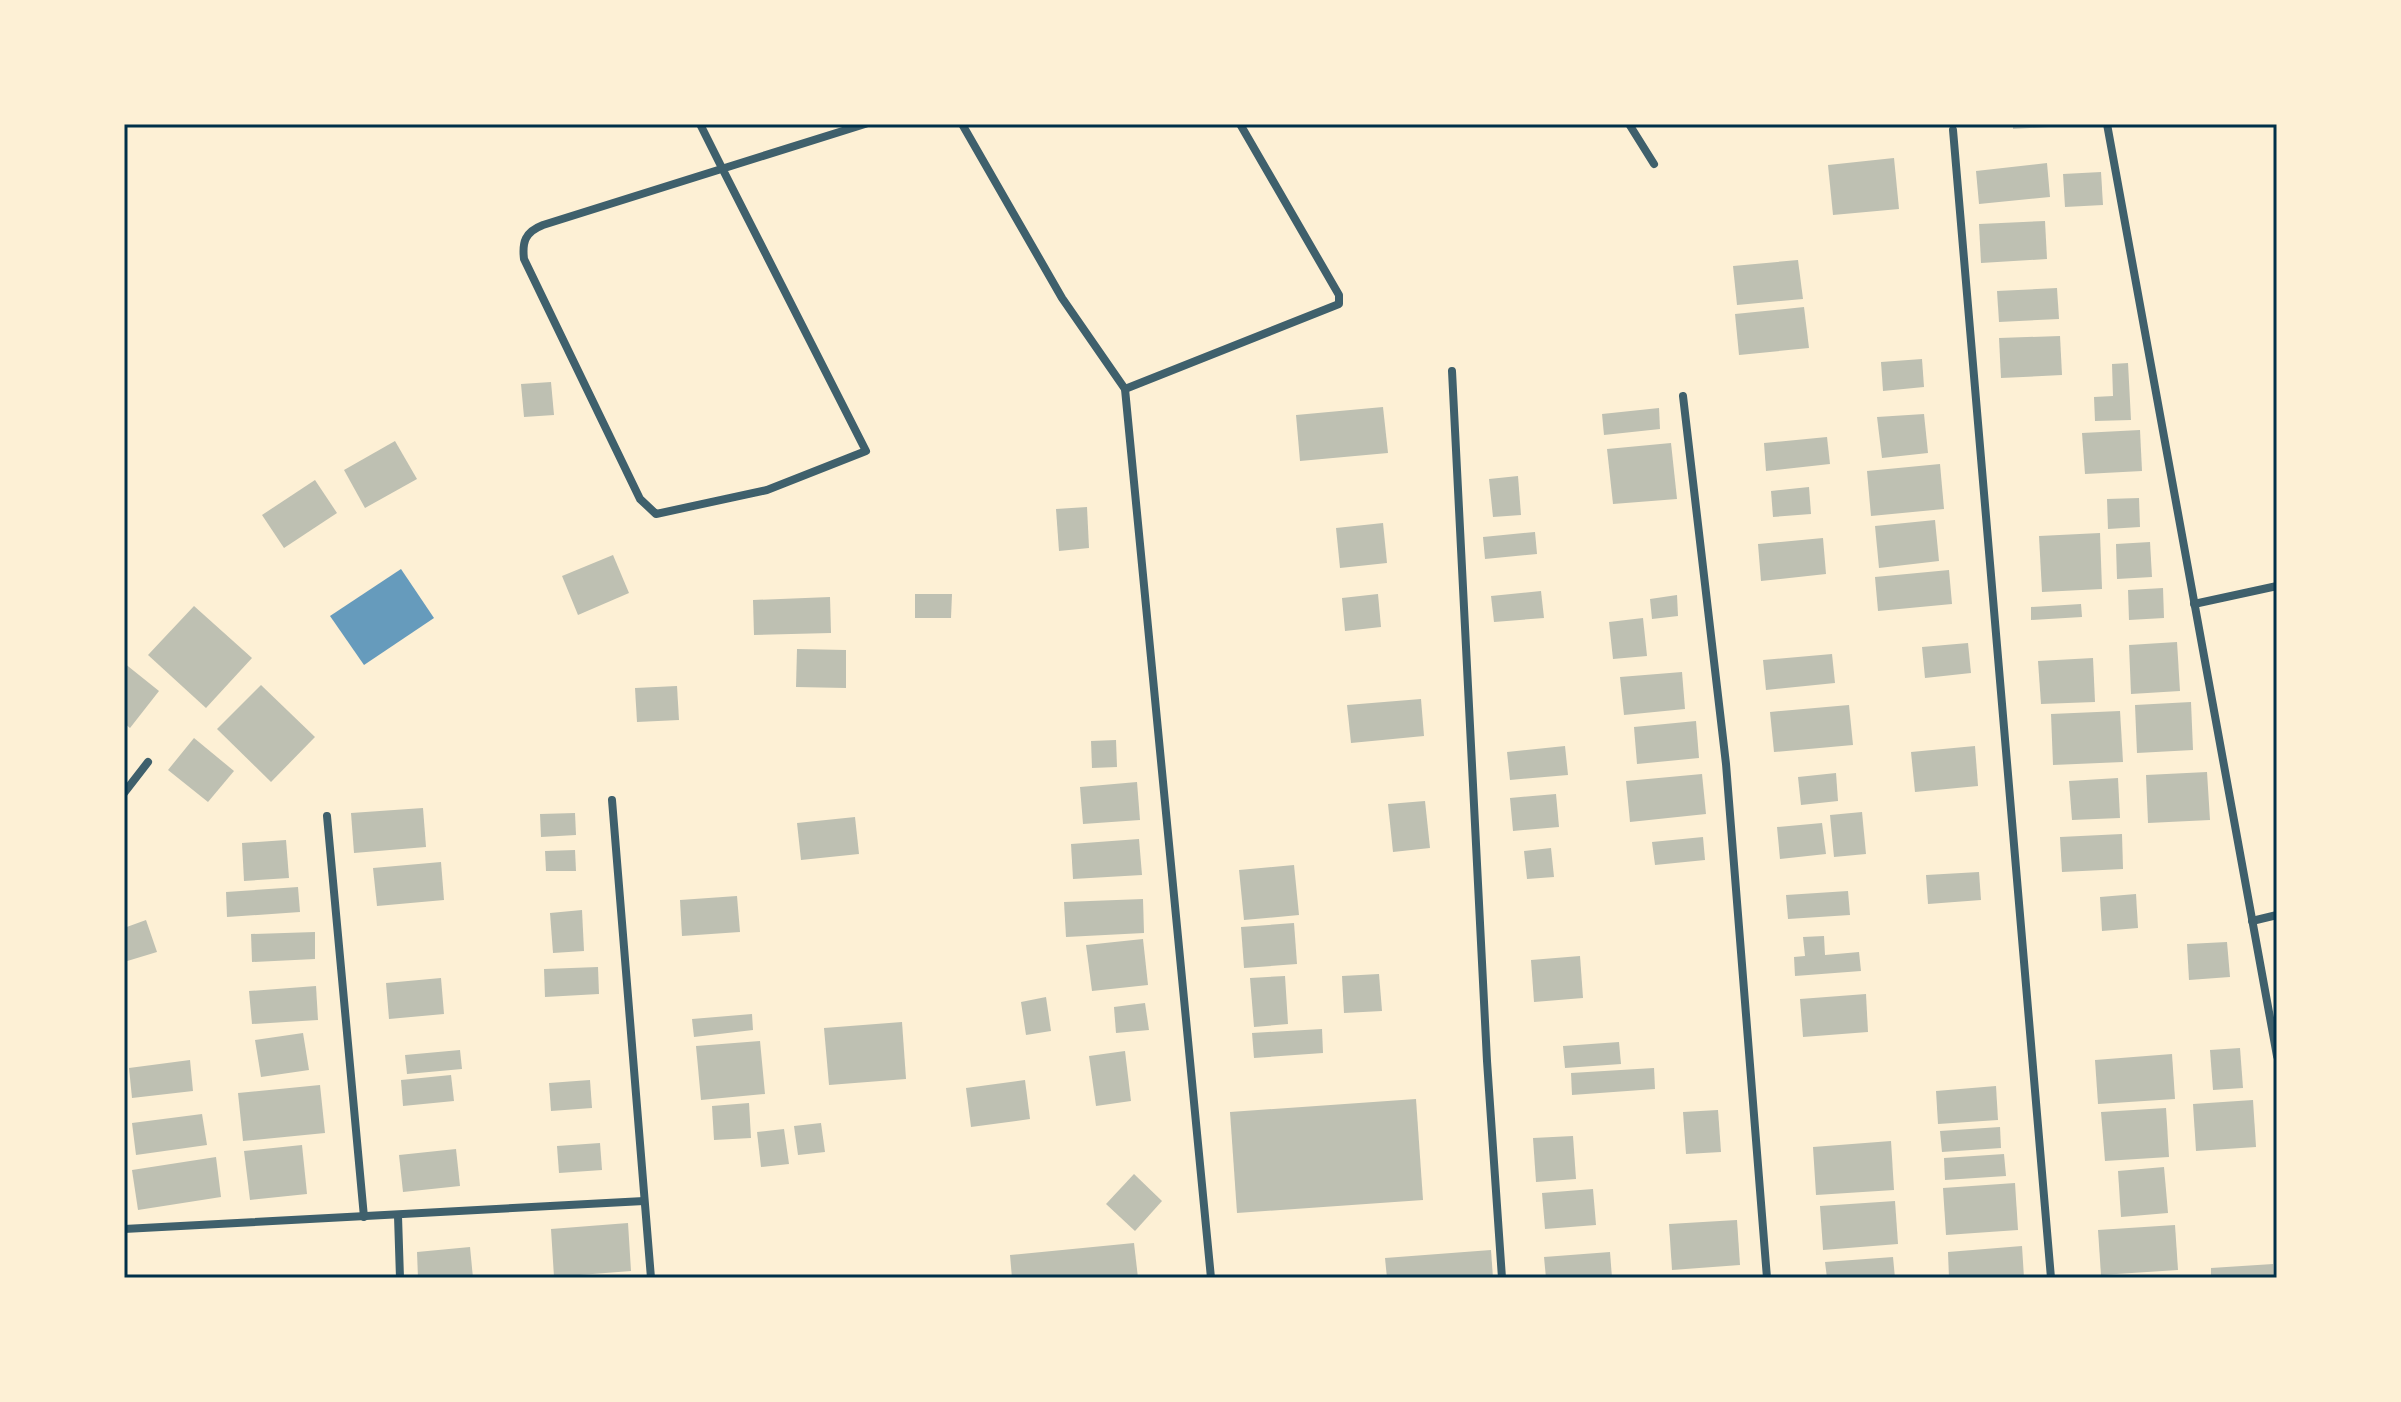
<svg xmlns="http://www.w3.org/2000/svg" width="2401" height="1402" viewBox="0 0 2401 1402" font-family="'Noto Serif',serif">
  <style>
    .water { fill: #669bbc }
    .building { fill: #bec0b2 }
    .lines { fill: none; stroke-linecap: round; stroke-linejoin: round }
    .minor { stroke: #3f606c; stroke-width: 8 }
    .neatline { fill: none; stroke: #003049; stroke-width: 3 }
  </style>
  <rect width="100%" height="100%" fill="#fdf0d5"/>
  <path class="water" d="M401,569l33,49 -70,47 -34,-49z"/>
  <g class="building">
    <path d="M2013,124h53v2l-53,3z"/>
    <path d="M1894,158l5,51 -66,6 -5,-50z"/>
    <path d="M2047,163l3,34 -71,7 -3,-33z"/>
    <path d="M2101,172l2,33 -38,2 -2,-33z"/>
    <path d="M2045,221l2,38 -66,4 -2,-39z"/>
    <path d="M1798,260l5,39 -66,6 -4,-39z"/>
    <path d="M2057,288l2,31 -60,3 -2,-31z"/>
    <path d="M1804,307l5,41 -70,7 -4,-41z"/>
    <path d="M2060,336l2,39 -61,3 -2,-40z"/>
    <path d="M1922,359l2,28 -41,4 -2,-29z"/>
    <path d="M2128,363l3,57 -36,1 -1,-24 19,-1 -1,-32z"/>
    <path d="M551,382l3,33 -30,2 -3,-33z"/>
    <path d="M1383,407l5,46 -88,8 -4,-46z"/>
    <path d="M1659,408l1,21 -56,6 -2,-21z"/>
    <path d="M1924,414l4,39 -46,5 -5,-41z"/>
    <path d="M2140,430l2,41 -57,3 -3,-41z"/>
    <path d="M1827,437l3,27 -64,7 -2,-28z"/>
    <path d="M395,441l22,38 -52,29 -21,-38z"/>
    <path d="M1671,443l6,56 -64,5 -6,-55z"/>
    <path d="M1940,464l4,45 -73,7 -4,-45z"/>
    <path d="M1518,476l3,39 -28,2 -4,-38z"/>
    <path d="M315,480l22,33 -53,35 -22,-33z"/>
    <path d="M1809,487l2,27 -38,3 -2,-26z"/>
    <path d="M2139,498l1,29 -32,2 -1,-30z"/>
    <path d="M1087,507l2,41 -30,3 -3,-42z"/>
    <path d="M1935,520l4,41 -60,7 -4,-42z"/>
    <path d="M1383,523l4,40 -47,5 -4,-40z"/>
    <path d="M1535,532l2,22 -52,5 -2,-22z"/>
    <path d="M2100,533l2,56 -60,3 -3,-56z"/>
    <path d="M1823,538l3,36 -65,7 -3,-37z"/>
    <path d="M2150,542l2,35 -35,2 -1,-35z"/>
    <path d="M613,555l16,38 -51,22 -16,-39z"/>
    <path d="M1949,570l3,34 -74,7 -3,-34z"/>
    <path d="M2163,588l1,30 -35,2 -1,-30z"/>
    <path d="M1541,591l3,27 -50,4 -3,-26z"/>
    <path d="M915,594h37l-1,24h-36z"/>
    <path d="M1378,594l3,33 -36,4 -3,-33z"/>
    <path d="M1677,595l1,21 -26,3 -2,-20z"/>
    <path d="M830,597l1,36 -77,2 -1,-35z"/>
    <path d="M2081,604l1,13 -51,3v-13z"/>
    <path d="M194,606l58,52 -46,50 -58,-53z"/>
    <path d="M1643,618l4,38 -34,3 -4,-37z"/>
    <path d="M2177,642l3,49 -49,3 -2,-49z"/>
    <path d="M1968,643l3,30 -46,5 -3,-31z"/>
    <path d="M797,649l49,1v38l-50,-1z"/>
    <path d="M1832,654l3,29 -69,7 -3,-30z"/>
    <path d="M2093,658l2,44 -54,2 -3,-43z"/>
    <path d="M124,663l35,28 -29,37 -6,-5z"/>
    <path d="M1682,672l3,37 -61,6 -4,-38z"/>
    <path d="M261,685l54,52 -44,45 -54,-53z"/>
    <path d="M677,686l2,34 -42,2 -2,-34z"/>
    <path d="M1421,699l3,37 -73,7 -4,-38z"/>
    <path d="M2191,702l2,48 -56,3 -2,-48z"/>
    <path d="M1849,705l4,40 -79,7 -4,-40z"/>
    <path d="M2120,711l3,51 -70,3 -2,-51z"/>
    <path d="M1696,721l3,37 -62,6 -3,-37z"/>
    <path d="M194,738l40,33 -26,31 -40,-32z"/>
    <path d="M1116,740l1,27 -25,1 -1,-27z"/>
    <path d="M1565,746l3,29 -58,5 -3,-28z"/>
    <path d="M1975,746l3,40 -63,6 -4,-40z"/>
    <path d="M2207,772l3,48 -62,3 -2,-48z"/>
    <path d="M1836,773l2,28 -37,4 -3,-28z"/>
    <path d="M1702,774l4,40 -76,8 -4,-41z"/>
    <path d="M2118,778l2,40 -48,2 -3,-39z"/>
    <path d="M1137,782l3,38 -57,4 -3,-37z"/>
    <path d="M1556,794l3,33 -46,4 -3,-33z"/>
    <path d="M1425,801l5,47 -37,4 -5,-48z"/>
    <path d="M423,808l3,39 -72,6 -3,-40z"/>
    <path d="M1862,812l4,42 -32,3 -4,-42z"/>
    <path d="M575,813l1,22 -35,2 -1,-23z"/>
    <path d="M855,817l4,37 -58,6 -4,-37z"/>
    <path d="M1822,823l4,31 -46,5 -3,-32z"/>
    <path d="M2122,834l1,35 -61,3 -2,-35z"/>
    <path d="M1703,837l2,23 -50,5 -3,-23z"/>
    <path d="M1139,839l3,36 -69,4 -2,-35z"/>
    <path d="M286,840l3,38 -45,3 -2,-38z"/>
    <path d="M1551,848l3,29 -27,2 -3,-28z"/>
    <path d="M575,850l1,21h-30l-1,-20z"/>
    <path d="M441,862l3,38 -67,6 -4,-38z"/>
    <path d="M1294,865l5,50 -55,5 -5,-50z"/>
    <path d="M1979,872l2,28 -53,4 -2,-29z"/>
    <path d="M298,887l2,25 -73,5 -1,-25z"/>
    <path d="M1848,891l2,24 -62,4 -2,-24z"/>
    <path d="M2136,894l2,34 -36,3 -2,-34z"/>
    <path d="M737,896l3,36 -58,4 -2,-36z"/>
    <path d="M1143,899l1,34 -78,4 -2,-35z"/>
    <path d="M582,910l2,41 -31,2 -3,-40z"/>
    <path d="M146,920l11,32 -33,10v-34z"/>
    <path d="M1294,923l3,41 -53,4 -3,-41z"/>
    <path d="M315,932v27l-63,3 -1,-28z"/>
    <path d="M1824,936l1,19 34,-3 2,19 -66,5 -1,-19 11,-1 -2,-19z"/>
    <path d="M1143,939l5,46 -56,6 -6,-46z"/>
    <path d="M2227,942l3,35 -41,3 -2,-36z"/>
    <path d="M1580,956l3,42 -49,4 -3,-42z"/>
    <path d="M598,967l1,27 -54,3 -1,-28z"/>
    <path d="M1379,974l3,37 -38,2 -2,-37z"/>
    <path d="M1285,976l3,48 -34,3 -4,-49z"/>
    <path d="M441,978l3,36 -55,5 -3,-36z"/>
    <path d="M316,986l2,34 -66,4 -3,-33z"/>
    <path d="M1866,994l2,38 -65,5 -3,-38z"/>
    <path d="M1046,997l5,34 -25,4 -5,-33z"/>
    <path d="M1145,1003l4,27 -33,3 -2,-26z"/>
    <path d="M752,1014l1,16 -59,7 -2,-18z"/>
    <path d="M902,1022l4,57 -77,6 -5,-57z"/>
    <path d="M1322,1029l1,24 -69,5 -2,-25z"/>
    <path d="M303,1033l6,37 -48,7 -6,-37z"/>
    <path d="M760,1041l5,53 -64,6 -5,-54z"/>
    <path d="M1619,1042l2,22 -56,4 -2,-22z"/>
    <path d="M2240,1048l3,40 -30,2 -3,-40z"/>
    <path d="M460,1050l2,19 -55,5 -2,-19z"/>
    <path d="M1125,1051l6,50 -35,5 -7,-50z"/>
    <path d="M2172,1054l3,45 -77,5 -3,-44z"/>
    <path d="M190,1060l3,31 -61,7 -3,-30z"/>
    <path d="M1654,1068l1,21 -83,6 -1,-22z"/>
    <path d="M451,1075l3,26 -51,5 -2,-26z"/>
    <path d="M590,1080l2,28 -41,3 -2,-28z"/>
    <path d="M1025,1080l5,39 -59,8 -5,-39z"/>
    <path d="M320,1085l5,48 -82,8 -5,-48z"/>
    <path d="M1996,1086l2,34 -60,4 -2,-33z"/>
    <path d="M1416,1099l7,101 -186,13 -7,-101z"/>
    <path d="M2253,1100l3,47 -60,4 -3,-47z"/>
    <path d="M749,1103l2,35 -37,2 -2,-34z"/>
    <path d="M2166,1108l3,49 -64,4 -4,-49z"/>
    <path d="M1718,1110l3,42 -35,2 -3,-42z"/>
    <path d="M202,1114l5,31 -71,10 -4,-32z"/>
    <path d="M821,1123l4,29 -27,3 -4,-29z"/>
    <path d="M2000,1127l1,21 -59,4 -2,-21z"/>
    <path d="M784,1129l5,35 -28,3 -4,-35z"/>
    <path d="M1573,1136l3,43 -40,3 -3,-44z"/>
    <path d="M1891,1141l3,49 -78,5 -3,-48z"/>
    <path d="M600,1143l2,27 -43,3 -2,-27z"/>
    <path d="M302,1145l5,49 -57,6 -6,-49z"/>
    <path d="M456,1149l4,37 -57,6 -4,-37z"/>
    <path d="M2004,1154l2,22 -61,4 -1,-22z"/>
    <path d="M216,1157l5,40 -83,13 -6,-40z"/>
    <path d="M2164,1167l4,46 -47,4 -3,-46z"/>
    <path d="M1134,1174l28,27 -27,30 -29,-27z"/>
    <path d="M2015,1183l3,47 -72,5 -3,-47z"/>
    <path d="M1593,1189l3,36 -51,4 -3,-36z"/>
    <path d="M1895,1201l3,43 -75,6 -3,-44z"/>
    <path d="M1737,1220l3,45 -68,5 -3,-46z"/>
    <path d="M628,1223l3,48 -77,6 -3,-48z"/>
    <path d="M2175,1225l3,45 -77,5 -3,-45z"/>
    <path d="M1134,1243l4,35h-126l-2,-23z"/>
    <path d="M2022,1246l2,32h-75l-1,-26z"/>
    <path d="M470,1247l3,31h-55l-1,-26z"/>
    <path d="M1491,1250l2,28h-106l-2,-20z"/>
    <path d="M1610,1252l2,26h-66l-2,-21z"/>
    <path d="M1893,1257l2,21h-68l-2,-16z"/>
    <path d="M2273,1264v14h-62v-10z"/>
  </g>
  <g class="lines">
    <g class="minor">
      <path d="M700,124l22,44 144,283 -99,39 -111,24 -16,-15 -116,-240c-2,-17 1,-27 19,-34l322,-101"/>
      <path d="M962,124l100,174 63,91 86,889"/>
      <path d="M1629,124l25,40"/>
      <path d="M2107,124l170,932"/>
      <path d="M1953,130l98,1148"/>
      <path d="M1452,371l35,690 15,217"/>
      <path d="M1125,389l214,-85v-9l-99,-171"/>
      <path d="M1683,396l43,368 41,514"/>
      <path d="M2194,604l83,-18"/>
      <path d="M124,793l24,-31"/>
      <path d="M612,800l39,478"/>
      <path d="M327,816l37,401"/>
      <path d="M2252,921l25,-6"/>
      <path d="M398,1216l2,62"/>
      <path d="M124,1229l520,-28"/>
    </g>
  </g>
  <rect width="2401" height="1402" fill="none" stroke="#fdf0d5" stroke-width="252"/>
  <rect x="126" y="126" width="2149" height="1150" class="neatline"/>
</svg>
